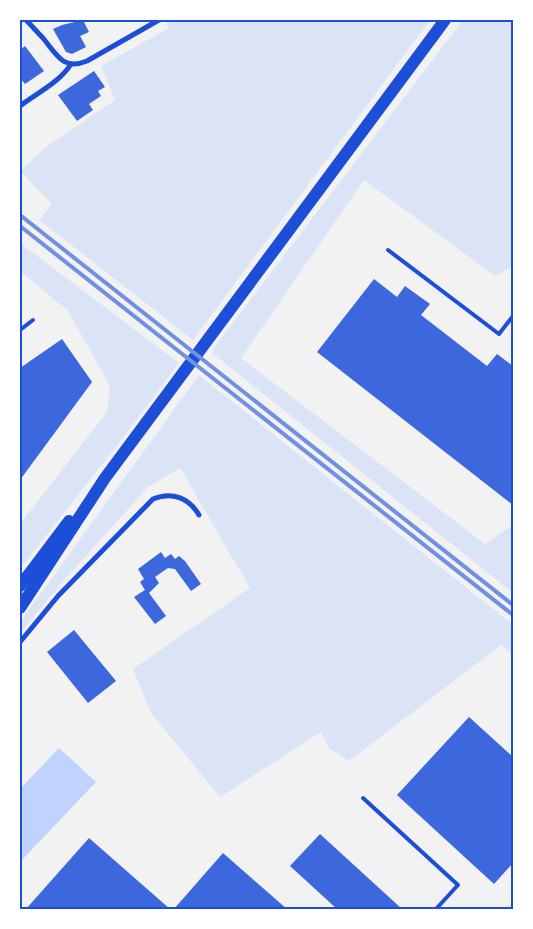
<svg xmlns="http://www.w3.org/2000/svg" width="533" height="929" viewBox="0 0 533 929" font-family="Manrope,sans-serif">
  <style>
    .green { fill: #dbe4f7 }
    .water { fill: #bfd3fe }
    .building { fill: #3d67dc }
    .lines { fill: none; stroke-linecap: round; stroke-linejoin: round }
    .service { stroke: #1d4ed8; stroke-width: 4 }
    .minor { stroke: #1d4ed8; stroke-width: 5 }
    .primary { stroke: #1d4ed8; stroke-width: 12 }
    .rail { stroke: #7290e2; stroke-width: 4 }
    .neatline { fill: none; stroke: #1d4ed8; stroke-width: 2 }
  </style>
  <rect width="100%" height="100%" fill="#f2f2f2"/>
  <g class="green">
    <path d="M171,20h259l-237,320 -154,-120 13,-16 -32,-33 26,-24 69,-47 -14,-34 68,-38 -3,-5z"/>
    <path d="M463,20h50v246l-18,10 -131,-96 -123,178 244,186 28,-19v68l-301,-240 4,-8z"/>
    <path d="M20,243l159,120 -54,72 -105,134v-45l87,-112 3,-26 -42,-75 -48,-40z"/>
    <path d="M199,375l314,250v30l-12,-10 -152,116 -20,-13 -8,-16 -101,65 -69,-84 -18,-44 117,-81 -70,-120 -32,19 -82,91 -46,55v-11z"/>
  </g>
  <path class="water" d="M59,748l37,34 -76,80v-73z"/>
  <g class="building">
    <path d="M83,20l6,12 -9,4 6,11 -14,7 -6,-2 -13,-23 9,-4z"/>
    <path d="M25,46l19,25 -19,13 -5,-6v-28z"/>
    <path d="M94,71l11,16 -7,4 3,5 -12,8 4,6 -16,11 -19,-26z"/>
    <path d="M374,279l23,18 8,-11 25,18 -9,11 66,51 10,-12 16,12v139l-196,-153z"/>
    <path d="M62,339l30,43 -72,98v-112z"/>
    <path d="M161,552l4,6 6,-4 4,5 4,-3 6,5 16,23 -10,7 -16,-22 -7,-1 -13,9 4,6 -10,10 17,23 -11,8 -21,-27 11,-7 -5,-8 4,-3 -6,-10z"/>
    <path d="M74,630l42,51 -28,22 -41,-51z"/>
    <path d="M469,717l44,40v106l-19,21 -97,-89z"/>
    <path d="M320,834l82,75h-65l-47,-43z"/>
    <path d="M89,838l81,71h-144z"/>
    <path d="M223,853l64,56h-113z"/>
  </g>
  <g class="lines">
    <g class="service">
      <path d="M388,250l111,84 14,-18"/>
      <path d="M20,330l13,-10"/>
      <path d="M363,798l95,87 -22,24"/>
      <path d="M512,909l1,-1"/>
    </g>
    <g class="minor">
      <path d="M26,20c6,6 11,12 17,18 13,16 20,33 44,23l72,-41"/>
      <path d="M20,106c17,-13 40,-24 51,-42"/>
      <path d="M20,642l38,-46 95,-97c19,-8 36,-1 46,16"/>
    </g>
    <g class="primary">
      <path d="M20,586l49,-65"/>
      <path d="M20,608l85,-130 340,-458"/>
    </g>
    <g class="rail">
      <path d="M20,215l493,390"/>
      <path d="M20,226l493,389"/>
    </g>
  </g>
  <rect width="533" height="929" fill="none" stroke="#ffffff" stroke-width="42"/>
  <rect x="21" y="21" width="491" height="887" class="neatline"/>
</svg>
